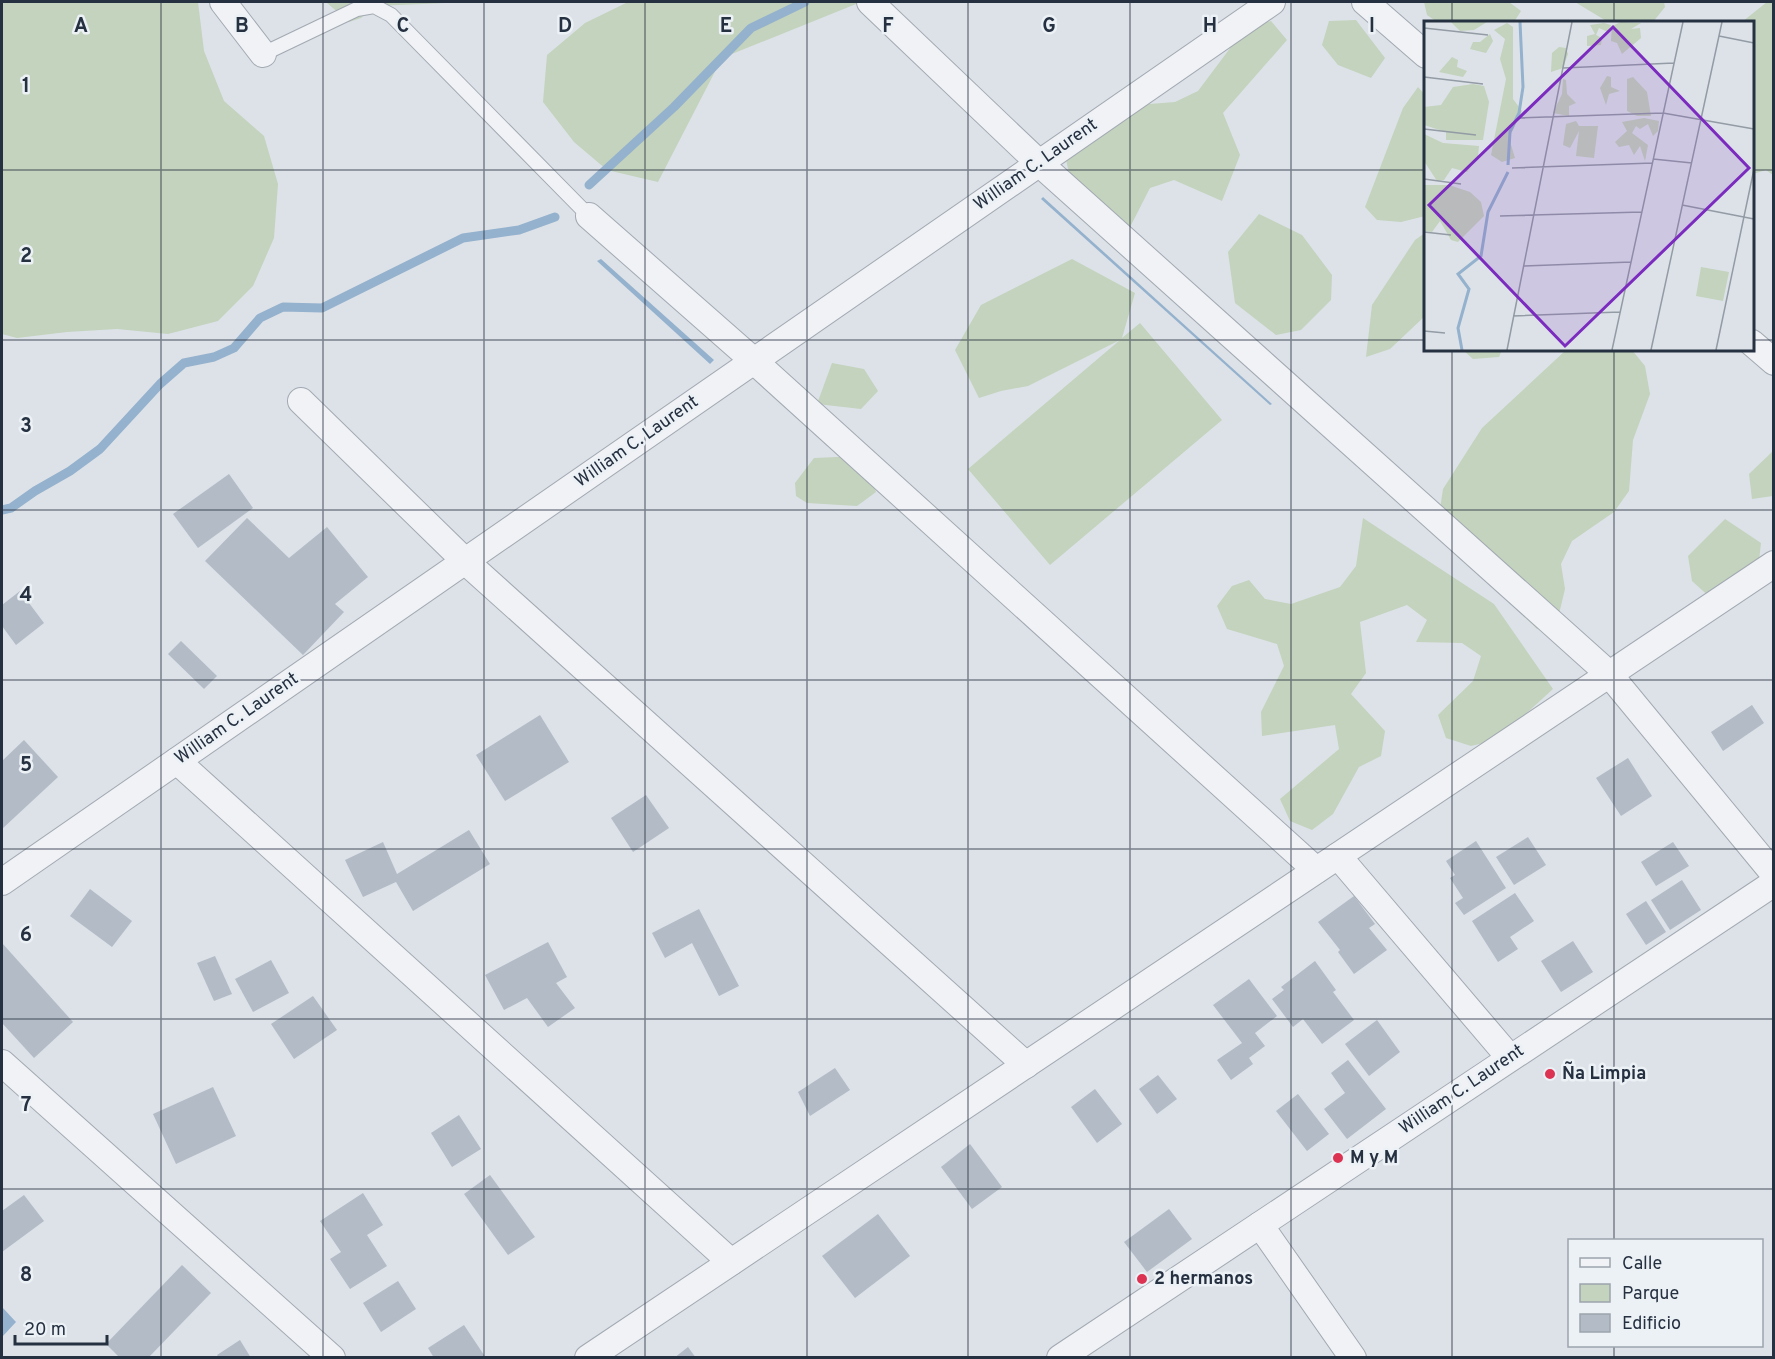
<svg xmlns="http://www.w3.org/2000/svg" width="1775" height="1359" viewBox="0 0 1775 1359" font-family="Overpass,sans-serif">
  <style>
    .green { fill: #c3d3bd }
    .water { fill: #94b1cd }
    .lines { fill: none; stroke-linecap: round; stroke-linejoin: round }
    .stream { stroke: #94b1cd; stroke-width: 9 }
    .building { fill: #b3bbc6 }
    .lane-casing { stroke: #a2a9b2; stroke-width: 16 }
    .street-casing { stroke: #a2a9b2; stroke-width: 28 }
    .lane { stroke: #f0f2f6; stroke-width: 14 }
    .street { stroke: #f0f2f6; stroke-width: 26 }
    .grid { fill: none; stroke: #253040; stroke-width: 1.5; stroke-opacity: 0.55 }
    .poi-dot { fill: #dc3353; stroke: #ecf1f6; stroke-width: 2 }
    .labels { text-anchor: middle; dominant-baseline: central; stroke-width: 5; stroke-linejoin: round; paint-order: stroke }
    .street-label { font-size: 18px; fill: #253040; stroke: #ecf1f6 }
    .poi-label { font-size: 18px; font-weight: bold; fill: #253040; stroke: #ecf1f6; text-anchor: start }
    .inset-river { fill: none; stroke: #94b1cd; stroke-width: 3 }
    .inset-road { fill: none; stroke: #939ba5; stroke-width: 1.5 }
    .view { fill: #7b2cbf; fill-opacity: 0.15; stroke: #7b2cbf; stroke-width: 3 }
    .inset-edge { fill: none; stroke: #253040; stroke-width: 3 }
    .grid-label { font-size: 20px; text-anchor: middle; font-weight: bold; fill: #253040; stroke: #ecf1f6; stroke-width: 5; stroke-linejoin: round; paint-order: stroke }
  </style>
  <rect width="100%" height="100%" fill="#dde2e8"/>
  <g class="green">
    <path d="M2,2h196l6,49 20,50 40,35 14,48 -4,54 -21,48 -35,35 -50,13 -51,-5 -50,3 -50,6 -15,-4z"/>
    <path d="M326,2h145l-97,4 -13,12 -12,4z"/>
    <path d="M628,2h233l-139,56 -64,124 -51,-12 -33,-28 -31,-40 4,-47 38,-32z"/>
    <path d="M1424,2h85l12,9 -7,11h-77l-10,-7z"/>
    <path d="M1575,2h89l1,5 -12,15h-45z"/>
    <path d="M1767,2h7l-1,173 -7,-5 -13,4 -1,-152h-10z"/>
    <path d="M1356,20l29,38 -14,20 -33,-13 -16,-20 7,-24z"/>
    <path d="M1271,21l16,19 -64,73 17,42 -18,46 -48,-21 -24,8 -22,43 -55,-53 -5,-9 -5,-25 36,-36 76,-6 23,-11 48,-64z"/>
    <path d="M1418,87l7,8v121l-24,6 -24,-2 -12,-13 38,-99z"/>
    <path d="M1259,214l43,21 30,40 -1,25 -30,30 -25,5 -41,-32 -7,-51z"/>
    <path d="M1425,233v83l-35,33 -24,8 6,-52 43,-65z"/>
    <path d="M1072,259l63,34 -13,45 18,-15 82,97 -172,145 -82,-96 152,-129 -92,46 -27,5 -22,7 -24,-48 26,-45z"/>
    <path d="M1463,350h39l-3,7 -26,2z"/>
    <path d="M1566,350h66l13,16 5,28 -17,46 -4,51 -15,21 -42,29 -11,23 4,25 -6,25 -22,15 -73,-70 -25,-43 4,-27 39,-61z"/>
    <path d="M832,363l32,6 14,22 -17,18 -44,-5z"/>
    <path d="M1773,451v45l-21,3 -3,-25z"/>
    <path d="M861,456l15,36 -19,14 -50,-3 -11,-7 -1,-13 19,-25z"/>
    <path d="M1363,518l131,86 59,85 -56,51 -26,6 -25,-8 -8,-23 35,-34 8,-25 -19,-13 -46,-1 11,-22 -20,-15 -47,17 6,51 -15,21 34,37 -4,25 -22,11 -26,47 -21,16 -22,-9 -10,-22 59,-50 -4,-24 -73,11 -1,-24 23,-46 -7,-22 -50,-15 -10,-23 15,-20 17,-6 16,19 26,5 49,-17 16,-21z"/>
    <path d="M1725,519l36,24 -3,27 -46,29 -20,-18 -4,-25z"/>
  </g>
  <g class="water">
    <path d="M1043,197l229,207 -2,1 -229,-206z"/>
    <path d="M601,259l113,101 -4,4 -113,-103z"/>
    <path d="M2,1307l14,15 -14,15z"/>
  </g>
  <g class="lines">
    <g class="stream">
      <path d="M589,185l85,-78 77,-79 54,-26"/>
      <path d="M2,510l9,-2 24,-17 35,-20 30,-22 60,-65 24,-21 30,-6 20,-9 26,-30 23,-11 39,1 141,-70 56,-8 36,-13"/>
    </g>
  </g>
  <g class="building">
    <path d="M229,474l24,34 -55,40 -25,-34z"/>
    <path d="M247,518l42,40 38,-31 41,50 -33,27 9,8 -41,43 -98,-94z"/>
    <path d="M20,591l24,32 -28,22 -14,-19v-21z"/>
    <path d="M181,641l36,35 -13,13 -36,-35z"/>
    <path d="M1752,705l12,18 -41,28 -12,-19z"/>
    <path d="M540,715l29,47 -64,39 -29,-46z"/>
    <path d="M24,740l34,37 -56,52v-68z"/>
    <path d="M1628,758l24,38 -31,20 -25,-38z"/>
    <path d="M646,795l23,33 -36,24 -22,-34z"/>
    <path d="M469,830l21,34 -77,47 -17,-29 -33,15 -18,-37 38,-18 14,32z"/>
    <path d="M1528,837l18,28 -32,20 -18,-28z"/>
    <path d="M1476,841l30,47 -42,27 -9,-12 8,-5 -13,-20 5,-3 -9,-14z"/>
    <path d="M1673,842l16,24 -33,20 -15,-24z"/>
    <path d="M1682,880l19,30 -31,20 -19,-30z"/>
    <path d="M90,889l42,32 -20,26 -42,-31z"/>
    <path d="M1515,893l19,28 -24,16 8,12 -20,13 -26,-41z"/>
    <path d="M1354,896l21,28 -6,4 18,22 -33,24 -16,-22 2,-2 -22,-28z"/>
    <path d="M1646,901l20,31 -20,13 -20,-31z"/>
    <path d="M699,909l40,77 -20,10 -27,-53 -27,15 -13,-25z"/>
    <path d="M1573,941l20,31 -32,20 -20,-31z"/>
    <path d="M548,942l19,35 -11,6 19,25 -27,19 -21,-29 -23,12 -19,-35z"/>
    <path d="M2,943l71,79 -39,36 -32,-35z"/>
    <path d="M215,956l17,38 -18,7 -17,-38z"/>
    <path d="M271,960l18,33 -36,19 -18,-33z"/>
    <path d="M1315,961l21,29 -3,2 21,28 -32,24 -19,-25 -10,8 -21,-28 12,-9 -3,-3z"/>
    <path d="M1249,979l28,37 -22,17 10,13 -16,12 4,6 -22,16 -14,-20 25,-17 -29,-38z"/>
    <path d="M313,996l24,34 -43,29 -23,-35z"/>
    <path d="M1377,1020l23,32 -31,24 -24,-32z"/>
    <path d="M1348,1060l38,49 -39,30 -23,-30 21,-16 -14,-20z"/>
    <path d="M835,1068l15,22 -40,26 -12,-24z"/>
    <path d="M1158,1075l19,24 -20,15 -18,-25z"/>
    <path d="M213,1087l23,49 -60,28 -23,-50z"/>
    <path d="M1095,1089l27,35 -25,19 -26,-36z"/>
    <path d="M1298,1094l31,40 -22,17 -31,-40z"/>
    <path d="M459,1115l22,34 -29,18 -21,-34z"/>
    <path d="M970,1144l32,43 -30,22 -31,-42z"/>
    <path d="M490,1175l45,62 -27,18 -44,-61z"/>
    <path d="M363,1193l20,32 -16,10 20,31 -37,23 -20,-30 11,-7 -21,-31z"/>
    <path d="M24,1195l20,26 -42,31v-41z"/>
    <path d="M1169,1209l23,30 -45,33 -23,-30z"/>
    <path d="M878,1214l32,42 -55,42 -33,-42z"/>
    <path d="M182,1265l29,28 -63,65h-28l-14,-14z"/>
    <path d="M398,1281l18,28 -35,23 -18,-29z"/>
    <path d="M464,1325l22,33h-52l-6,-10z"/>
    <path d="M240,1340l11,18h-32l-2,-3z"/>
    <path d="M688,1347l8,11h-22z"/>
  </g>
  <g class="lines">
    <g class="lane-casing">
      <path id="lane" d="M263,54l94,-45 17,-3 17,9 198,201"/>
    </g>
    <g class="street-casing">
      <g id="street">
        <path d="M223,2l40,52"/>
        <path d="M870,2l169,161 570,511 165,200"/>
        <path d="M1365,2l61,53"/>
        <path d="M589,216l165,145 562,509"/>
        <path d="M1752,343l22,19"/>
        <path d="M301,401l164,160 561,504"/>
        <path d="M177,761l554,501"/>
        <path d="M1338,856l172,202"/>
        <path d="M2,882l1270,-880"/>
        <path d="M2,1063l330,295"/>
        <path d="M1260,1225l93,133"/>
        <path d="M588,1358l1186,-794"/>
        <path d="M1060,1358l714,-475"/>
      </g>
    </g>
    <use href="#lane" class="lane"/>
    <use href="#street" class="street"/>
  </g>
  <path class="grid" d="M161,2v1356M323,2v1356M484,2v1356M645,2v1356M807,2v1356M968,2v1356M1130,2v1356M1291,2v1356M1452,2v20M1614,2v20M2,170h1424M1752,170h22M2,340h1424M1752,340h22M1452,350v1008M1614,350v890M2,510h1772M2,680h1772M2,849h1772M2,1019h1772M2,1189h1772M1614,1346v12"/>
  <g class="poi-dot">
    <circle cx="1550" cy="1074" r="6"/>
    <circle cx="1338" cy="1158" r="6"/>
    <circle cx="1142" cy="1279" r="6"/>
  </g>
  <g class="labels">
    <g class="street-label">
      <text transform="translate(1036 165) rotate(-35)">William C. Laurent</text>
      <text transform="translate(637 442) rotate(-35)">William C. Laurent</text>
      <text transform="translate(237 719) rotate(-35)">William C. Laurent</text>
      <text transform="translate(1462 1090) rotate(-34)">William C. Laurent</text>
    </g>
    <g class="poi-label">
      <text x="1562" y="1074">Ña Limpia</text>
      <text x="1350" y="1158">M y M</text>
      <text x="1154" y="1279">2 hermanos</text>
    </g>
  </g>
  <g transform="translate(1424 21)">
    <rect width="330" height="330" fill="#dde2e8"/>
    <path d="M27,1h36l-13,8 -14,1zM197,1l20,1 -10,6 9,-1 1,10 -19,16 -5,-11 -6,-2 1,-15zM83,2l6,4v72l9,12 -13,27 6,20 -13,4 -11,-7 15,-76 -6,-20 5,-20 -11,-9zM180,2l7,2 -3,7 -9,-4 -3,7 6,3 -1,7 -14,1v-10l8,-2 -5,-9zM66,13l3,7 -7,12 -16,-4 3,-7h7zM135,26l7,1 2,6 -5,14 -12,4 1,-19zM28,36l6,3 -1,7 10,4 -4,6 -24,-5zM183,55l4,1v10l9,4 -11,3 -3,11 -6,-17zM209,56l14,15 4,24h-14l-10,-5v-32zM139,58l3,1 1,14 9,9 -7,3v10l-16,-3 9,-19zM49,63l11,2 5,16 -6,38h-37v-8l-22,-7v-18l17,-2 12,-18zM220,97l15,3 -1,10 -5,5 -5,-12 -8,5 -4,-3 -4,7 16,12 -3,16 -5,-15 -6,9 -5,-10 -10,2 -4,-5 12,-11 -5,-9zM152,100l3,5h19l-4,32 -18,-2 3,-25 -9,17 -7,-3 3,-21zM0,113l19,9 36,3 -1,11 -11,15 -15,-4 -8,12 -7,1 -13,-20zM0,164h25l21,7 11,10 3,14 -26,26 -7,-2 -11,-19 -8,11 -7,-1zM277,246l28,5 -6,29 -27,-5z" fill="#c3d3bd"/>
    <path class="inset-river" d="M84,144l2,-33 9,-19 4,-26 -3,-65M38,329l-4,-22 11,-39 -11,-15 23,-18 7,-44 20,-40"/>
    <path class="inset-road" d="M0,7l64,7M295,15l35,7M139,47l111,-5M0,56l59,7M95,97l144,-5 91,16M0,108l52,6M229,138l39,4M88,147l141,-5M0,158l37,5M258,184l72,14M76,195l142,-4M0,211l27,3M99,245l108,-4M89,295l107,-4M0,310l21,2M83,329l65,-328M188,329l71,-328M227,329l71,-328M292,329l38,-181"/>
    <path class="view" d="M189,6l136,141 -184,178 -136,-141z"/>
    <rect width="330" height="330" class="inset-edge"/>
  </g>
  <g class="grid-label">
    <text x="81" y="32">A</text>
    <text x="242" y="32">B</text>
    <text x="403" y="32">C</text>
    <text x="565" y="32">D</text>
    <text x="726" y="32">E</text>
    <text x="888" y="32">F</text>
    <text x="1049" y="32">G</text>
    <text x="1210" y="32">H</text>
    <text x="1372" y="32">I</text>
    <text x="26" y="92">1</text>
    <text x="26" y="262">2</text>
    <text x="26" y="432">3</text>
    <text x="26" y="601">4</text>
    <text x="26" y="771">5</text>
    <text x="26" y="941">6</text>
    <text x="26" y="1111">7</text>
    <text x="26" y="1281">8</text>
  </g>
  <rect width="1775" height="1359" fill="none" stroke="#253040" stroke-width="6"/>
  <rect x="1568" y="1239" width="195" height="108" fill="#ecf1f6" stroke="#9ca4ad" stroke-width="1.5"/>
  <rect x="1580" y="1258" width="30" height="9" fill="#f0f2f6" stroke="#9ca4ad" stroke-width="1.5"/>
  <text x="1622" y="1269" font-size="18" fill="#253040">Calle</text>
  <rect x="1580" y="1284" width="30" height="18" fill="#c3d3bd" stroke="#9ca4ad" stroke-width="1.5"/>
  <text x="1622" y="1299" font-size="18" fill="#253040">Parque</text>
  <rect x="1580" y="1314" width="30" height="18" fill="#b3bbc6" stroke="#9ca4ad" stroke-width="1.5"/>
  <text x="1622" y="1329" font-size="18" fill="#253040">Edificio</text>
  <path d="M15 1335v9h92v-9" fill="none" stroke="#253040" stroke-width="3"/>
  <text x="24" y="1335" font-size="18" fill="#253040" stroke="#ecf1f6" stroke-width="4.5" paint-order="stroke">20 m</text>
</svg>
